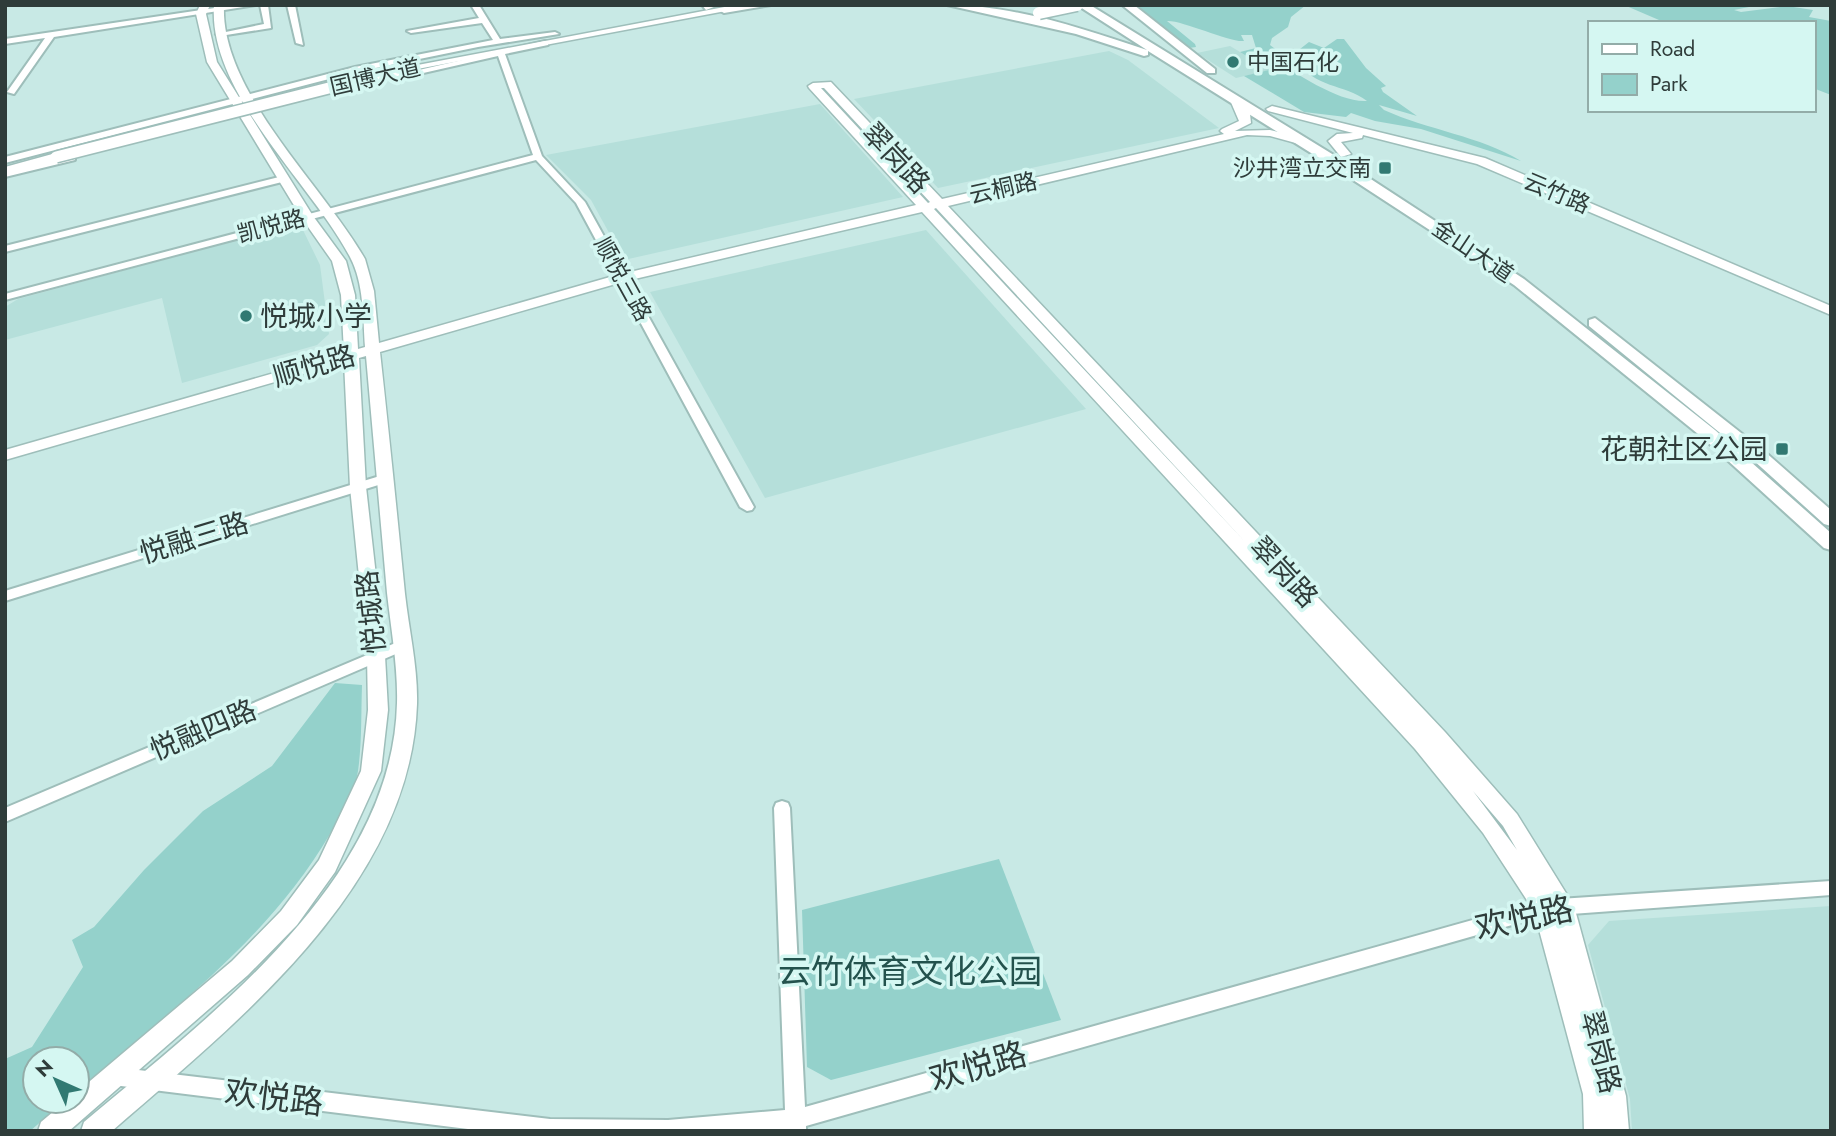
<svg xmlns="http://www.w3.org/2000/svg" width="1836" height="1136" viewBox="0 0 1836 1136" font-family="Jost,'Noto Sans SC',sans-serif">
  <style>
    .built { fill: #b5dfda }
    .green { fill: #94d1cb }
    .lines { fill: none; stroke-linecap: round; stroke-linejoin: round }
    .minor-casing { stroke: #9ebeba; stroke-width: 4 }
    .major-casing { stroke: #9ebeba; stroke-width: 3 }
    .highway-casing { stroke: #9ebeba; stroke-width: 4 }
    .minor { fill: #fff; fill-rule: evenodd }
    .major { fill: #fff; fill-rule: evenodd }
    .highway { fill: #fff; fill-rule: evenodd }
    .major-bridge-casing { stroke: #9ebeba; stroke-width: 14; stroke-linecap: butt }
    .highway-bridge-casing { stroke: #9ebeba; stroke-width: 15; stroke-linecap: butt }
    .major-bridge { stroke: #fff; stroke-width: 11 }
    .highway-bridge { stroke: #fff; stroke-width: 12 }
    .poi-dot { fill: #317972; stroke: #d5f7f2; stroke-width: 2.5 }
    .labels { text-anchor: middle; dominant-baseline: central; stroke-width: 7; stroke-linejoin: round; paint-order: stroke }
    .far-poi-label { font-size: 23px; fill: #2f3c3a; stroke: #d5f7f2; text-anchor: start }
    .far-street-label { font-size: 23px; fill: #2f3c3a; stroke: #d5f7f2 }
    .street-label { font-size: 28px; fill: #2f3c3a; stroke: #d5f7f2 }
    .poi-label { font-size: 28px; fill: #2f3c3a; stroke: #d5f7f2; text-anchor: start }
    .near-street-label { font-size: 33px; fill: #2f3c3a; stroke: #d5f7f2 }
    .near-park-label { font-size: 33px; fill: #23524d; stroke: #d5f7f2 }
  </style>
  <rect width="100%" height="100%" fill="#c8e9e5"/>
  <g class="built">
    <path d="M1230,46l40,24 -34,8 -39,-25z"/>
    <path d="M1109,51l19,9 91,68 -281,60 -84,-89z"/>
    <path d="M820,104l83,93 -279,63 -33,-60 -45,-45z"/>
    <path d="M284,227l19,3 17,35 9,69 -12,11 -135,38 -20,-85 -157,42v-33l13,-8z"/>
    <path d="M926,230l160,179 -321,89 -115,-206z"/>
    <path d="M1831,906v225h-199l-2,-32 -42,-154 21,-24z"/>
  </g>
  <g class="green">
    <path d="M1133,5h173l-15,12 -3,10 -16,11 -2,7 14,11 -1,3h-11c25,14 67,44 95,42 -22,-17 -54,-13 -70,-41l3,-11 9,-7 15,6 13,-9h7l22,29 20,18 -5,2 2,4 34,24 -38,-11 5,5c44,20 96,26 137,51l-100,-32 -46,-8 -24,-8 -5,4 -42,-5 -60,-36 25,-6 -29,-18 16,-4 -4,-13h-11l3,6c-13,2 -62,-21 -77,-20l28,23 1,3 -7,1z"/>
    <path d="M1624,5h135l-25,5 7,2 46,-6 26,4 -4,7 22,4v74l-18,-7v-65h-147z"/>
    <path d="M335,683l27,2c-1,28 0,58 -4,86 -3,21 -17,44 -28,63 -62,106 -161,178 -253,257v-32h-42v42h30l-35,30h-25v-72l27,-12 51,-80 -11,-27 22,-13 50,-57 59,-59 69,-45z"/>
    <path d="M999,859l62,161 -230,60 -24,-13 -5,-157z"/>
  </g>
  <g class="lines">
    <g class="minor-casing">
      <g id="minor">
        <path d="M235,5h21l-202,32 -40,57 -7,-2 38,-54 -40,6v-5z"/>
        <path d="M260,5h8l3,23 -51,8 -4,-2 48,-10z"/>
        <path d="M287,5h8l8,40 -7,-2z"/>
        <path d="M471,5h8l21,34 55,-7 4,2 -81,13 -122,25 -351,91v-6l350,-90 138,-27 -11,-17 -71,10 -4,-2 72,-13z"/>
        <path d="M545,41h3v4l-43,9 37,102 43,46 169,305 -2,3 -5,1 -7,-4 -164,-304 -40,-43 -531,140v-6l528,-139 -35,-99 -101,23 -4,-3z"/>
        <path d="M72,155l3,1v4l-70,17v-6z"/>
        <path d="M283,176l5,3 -2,2 -281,71v-6z"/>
        <path d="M383,475l7,4 -2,3 -383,119v-10z"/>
        <path d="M400,641l5,1 2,4 -2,4 -400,172v-14z"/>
        <path d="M782,801l6,2 2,5 15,299 739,-207 287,-19v14l-287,21 -738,210v5h-322l-371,-46 -7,-2 -3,-7 3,-7 7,-2 437,52 118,1 117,-10 -11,-302 2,-5z"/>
      </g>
    </g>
    <g class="major-casing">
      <g id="major">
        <path d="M200,5h10l-4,9 11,48 96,154 33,45 9,34 3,54 7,-2c-2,-29 -1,-64 -15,-90 -39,-74 -142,-164 -136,-252h10c-4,87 100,181 141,254l9,32 5,52 238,-68 299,-70 -107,-117 -1,-2 5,-3 18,-1 111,117 282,-65 -4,-3 2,-2 17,-8 -9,-21 6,-3 4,1 10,16 1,9 -16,8 35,-1 37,9 2,2 -6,4 -33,-9 -23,-1 -299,71 497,526 72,82 57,92 52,190 3,35h-45l-1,-37 -49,-183 -51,-78 -68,-84 -493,-537 -296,69 -246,71c9,81 17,161 25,242 4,36 13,74 12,110 -6,182 -179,317 -305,427h-31l3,-9c124,-105 309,-240 313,-419 1,-36 -6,-74 -10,-110 -7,-79 -14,-158 -21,-237l-7,2 7,129 19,169 3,54 -7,61 -46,101 -38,53 -49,50 -179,156h-31l3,-9 25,-21h11v-9l155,-131 49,-50 38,-51 42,-89 7,-61 -1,-54 -17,-169 -6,-125 -339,98v-10l339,-97 -3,-58 -9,-34 -31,-44 -94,-155 -11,-48zM821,88h3l106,114 -2,1zM936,208l312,337 -314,-336zM1473,791l30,35 14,24z"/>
        <path d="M735,5l12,2 -335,63 -5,-3z"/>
        <path d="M1272,106l213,52 346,148v9l-354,-151 -114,-29 -1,3 -21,4 10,12 -10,3 -13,-16 9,-7 16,-1 -85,-22 -2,-2z"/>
        <path d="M56,153l6,4 -2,3 -55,15v-8z"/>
      </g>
    </g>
    <g class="highway-casing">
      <g id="highway">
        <path d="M702,5h17l-13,5z"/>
        <path d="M771,5l-47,8 -5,-3 18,-5z"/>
        <path d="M947,5c67,0 137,24 200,45l-70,-45h13l247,152 187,122 191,151 116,103v17l-7,-2 -121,-110 -189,-153 -187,-122 -179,-112v4l-4,1 -68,-22z"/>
        <path d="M1122,5h12l81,64v4h-8z"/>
        <path d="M1595,318l169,133 67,59v16l-7,-2 -72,-65 -163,-133v-6z"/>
      </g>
    </g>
    <use href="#minor" class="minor"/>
    <use href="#major" class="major"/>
    <use href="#highway" class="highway"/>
    <g class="major-bridge-casing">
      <path id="major-bridge" d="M56,157l356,-90"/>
    </g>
    <g class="highway-bridge-casing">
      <path id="highway-bridge" d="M1039,13l38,-8"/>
    </g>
    <use href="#major-bridge" class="major-bridge"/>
    <use href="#highway-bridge" class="highway-bridge"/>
  </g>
  <g class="poi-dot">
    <circle cx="1233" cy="62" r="7"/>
    <rect x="1378" y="161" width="14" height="14" rx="3.5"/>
    <circle cx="246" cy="316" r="7"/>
    <rect x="1775" y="442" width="14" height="14" rx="3.5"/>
  </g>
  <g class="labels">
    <g class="far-poi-label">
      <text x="1247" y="62">中国石化</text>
      <text x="1371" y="168" text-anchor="end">沙井湾立交南</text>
    </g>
    <g class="far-street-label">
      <text transform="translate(375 77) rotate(-13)">国博大道</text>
      <text transform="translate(1003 188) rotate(-13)">云桐路</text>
      <text transform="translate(1557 193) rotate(23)">云竹路</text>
      <text transform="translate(271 226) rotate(-15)">凯悦路</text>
      <text transform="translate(1473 251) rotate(34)">金山大道</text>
      <text transform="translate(623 279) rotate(61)">顺悦三路</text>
    </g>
    <g class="street-label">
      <text transform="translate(896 158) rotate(47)">翠岗路</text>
      <text transform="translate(314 366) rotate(-16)">顺悦路</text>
      <text transform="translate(194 538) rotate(-17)">悦融三路</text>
      <text transform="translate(1284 572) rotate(47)">翠岗路</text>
      <text transform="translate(371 612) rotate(-96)">悦城路</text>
      <text transform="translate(203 730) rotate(-23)">悦融四路</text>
      <text transform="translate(1601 1052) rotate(76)">翠岗路</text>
    </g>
    <g class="poi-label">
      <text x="260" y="316">悦城小学</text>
      <text x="1768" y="449" text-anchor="end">花朝社区公园</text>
    </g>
    <g class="near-street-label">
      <text transform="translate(1524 918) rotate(-12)">欢悦路</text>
      <text transform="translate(978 1066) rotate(-16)">欢悦路</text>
      <text transform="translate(274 1097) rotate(7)">欢悦路</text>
    </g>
    <g class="near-park-label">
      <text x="910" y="971">云竹体育文化公园</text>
    </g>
  </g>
  <rect width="1836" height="1136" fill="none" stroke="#2f3c3a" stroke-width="14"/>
  <rect x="1588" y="21" width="228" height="91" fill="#d5f7f2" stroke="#93aca8" stroke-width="2"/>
  <rect x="1602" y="44" width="35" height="10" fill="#ffffff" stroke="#93aca8" stroke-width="2"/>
  <text x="1650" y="56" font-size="21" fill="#2f3c3a">Road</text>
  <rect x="1602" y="74" width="35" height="21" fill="#94d1cb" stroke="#93aca8" stroke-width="2"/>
  <text x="1650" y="91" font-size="21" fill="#2f3c3a">Park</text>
  <g transform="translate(56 1080) rotate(315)"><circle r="33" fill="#d5f7f2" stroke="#93aca8" stroke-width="2"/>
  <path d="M0-5L12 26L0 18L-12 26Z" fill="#317972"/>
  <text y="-10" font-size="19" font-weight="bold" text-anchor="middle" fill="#2f3c3a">N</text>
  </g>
</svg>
